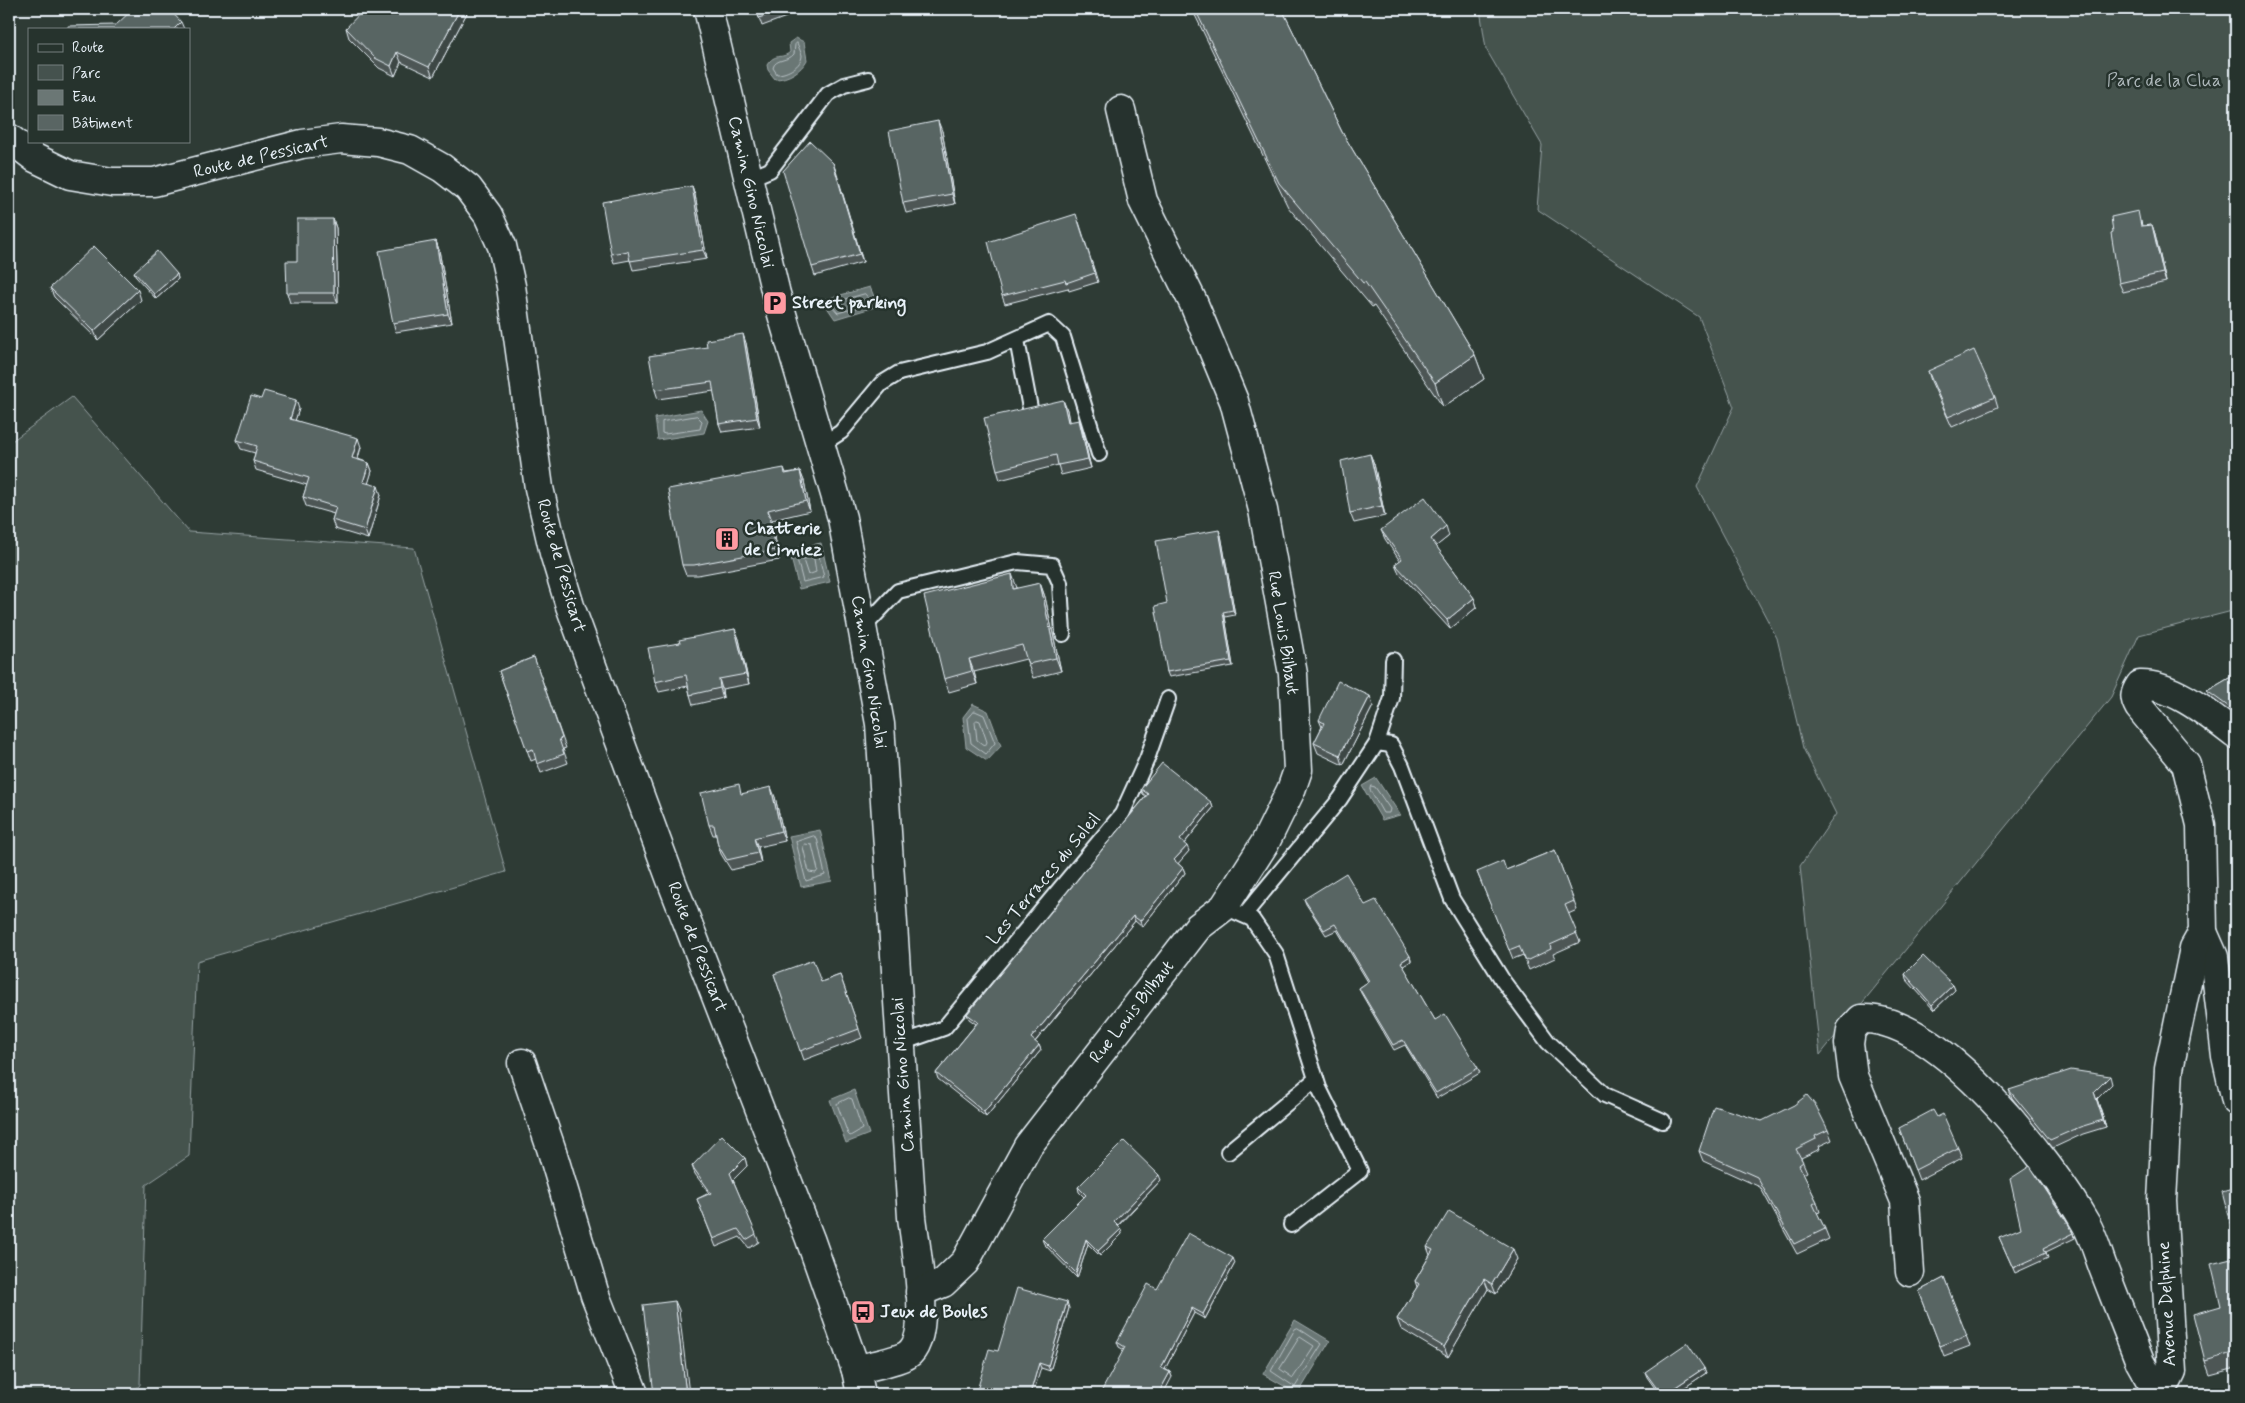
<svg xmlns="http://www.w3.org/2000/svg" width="2245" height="1403" viewBox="0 0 2245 1403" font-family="Mynerve,sans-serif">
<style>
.green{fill:#45524e;stroke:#96a2a3}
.water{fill:#6b7775;stroke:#9da8a9}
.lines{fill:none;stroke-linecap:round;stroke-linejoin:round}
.shore{stroke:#b6c0c4;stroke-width:1}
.lane-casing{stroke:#e8f1f8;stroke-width:18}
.street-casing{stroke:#e8f1f8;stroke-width:31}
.secondary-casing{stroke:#e8f1f8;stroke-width:31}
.lane{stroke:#26332d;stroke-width:14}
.street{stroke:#26332d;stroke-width:28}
.secondary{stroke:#26332d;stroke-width:28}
.wall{fill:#4d5755;stroke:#e8f1f8}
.shaded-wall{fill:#3e4745;stroke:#e8f1f8}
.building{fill:#596563;stroke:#e8f1f8}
.labels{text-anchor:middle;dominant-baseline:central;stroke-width:5;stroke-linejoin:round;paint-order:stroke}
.park-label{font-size:18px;fill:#afb9bc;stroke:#26332d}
.street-label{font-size:18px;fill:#e8f1f8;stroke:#26332d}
.poi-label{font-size:18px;font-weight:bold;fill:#e8f1f8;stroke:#26332d;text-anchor:start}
</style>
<rect width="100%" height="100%" fill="#2e3b35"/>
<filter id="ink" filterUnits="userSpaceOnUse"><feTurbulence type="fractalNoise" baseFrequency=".02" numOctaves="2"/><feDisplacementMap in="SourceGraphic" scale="10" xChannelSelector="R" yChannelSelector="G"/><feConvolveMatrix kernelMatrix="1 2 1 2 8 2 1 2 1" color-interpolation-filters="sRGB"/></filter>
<g filter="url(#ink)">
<g class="green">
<polygon points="1480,9 2236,9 2236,390 2233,392 2236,401 2236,610 2139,635 2111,697 1820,1055 1800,866 1836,814 1803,748 1777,638 1697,487 1734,407 1699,317 1537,209 1542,145 1486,49"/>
<polygon points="72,397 189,532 414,548 506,872 197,961 189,1156 146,1185 140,1385 130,1394 9,1394 9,443"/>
</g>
<g class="water">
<path d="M 796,38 L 804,42 L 807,60 C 801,71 788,79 775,79 L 768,70 L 767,65 C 775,52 782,60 790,52 L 789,43 Z"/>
<polygon points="870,287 878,306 835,319 822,300"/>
<polygon points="701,410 708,421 704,433 658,440 655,418"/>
<polygon points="821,543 830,582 799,589 789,550"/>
<polygon points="973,704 988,711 1001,746 987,761 966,747 963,717"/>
<polygon points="1376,778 1399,813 1400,815 1382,820 1362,786"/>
<polygon points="820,830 832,881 801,887 789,836"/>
<polygon points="854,1090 869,1134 846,1143 830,1100"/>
<polygon points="1295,1320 1330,1341 1298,1394 1263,1374"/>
</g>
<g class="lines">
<g class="shore">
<path d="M 797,43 L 802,55 C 802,66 787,74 777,74 L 773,68 C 775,58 788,62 794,54 L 795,45 Z"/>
<polygon points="865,294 870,300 869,304 838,313 832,306 833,303"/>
<polygon points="697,416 702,421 700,429 665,434 662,433 662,422"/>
<polygon points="816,550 818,552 824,577 803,582 796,555"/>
<polygon points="811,557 814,559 816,572 808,575 803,560"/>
<polygon points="975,711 984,715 995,743 986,754 971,743 968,719"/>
<polygon points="977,720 980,721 987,742 985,746 977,740 975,722"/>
<polygon points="1371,786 1375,787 1390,809 1389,813 1383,813 1370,790"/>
<polygon points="814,836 817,838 825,875 806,881 796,842"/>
<polygon points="805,844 812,845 818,870 816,873 809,872 803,847"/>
<polygon points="849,1098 852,1099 862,1129 850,1136 848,1134 837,1104"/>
<polygon points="1298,1328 1322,1344 1295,1387 1271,1371 1295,1329"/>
<polygon points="1300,1337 1314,1346 1293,1378 1280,1369"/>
</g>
<defs>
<g id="lane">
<polyline points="748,179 770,170 828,94 844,85 868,79"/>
<polyline points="1017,340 1030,408"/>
<polyline points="821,445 841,432 881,384 899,373 987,352 1049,324 1063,337 1099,454"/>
<polyline points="863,628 898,591 1017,562 1052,565 1060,583 1063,634"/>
<polyline points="1377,743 1392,698 1393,660"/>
<polyline points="1236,912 1252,919 1276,954 1319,1088 1360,1171 1291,1225"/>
<polyline points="1244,915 1340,799 1377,743 1391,745 1402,766 1452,899 1503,981 1548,1042 1605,1095 1663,1121"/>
<polyline points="901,1043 944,1028 1122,814 1147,759 1168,699"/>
<polyline points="1228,1152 1316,1079"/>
</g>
<g id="street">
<path d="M 708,9 L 776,294 L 842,518 L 880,724 L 912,1217 C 915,1245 934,1338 907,1355 C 897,1361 869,1366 856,1370"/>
<polyline points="2203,932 2214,957 2226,1056 2236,1101"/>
<polyline points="522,1063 551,1148 595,1295 634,1394"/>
<path d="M 1910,1272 L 1905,1201 L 1853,1076 L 1849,1044 L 1851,1030 L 1861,1019 C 1939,1015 2051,1162 2086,1224 C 2094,1238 2098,1255 2104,1270 C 2116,1301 2128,1331 2140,1362 L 2149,1378 L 2157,1383 L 2168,1380 L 2172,1372 L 2162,1201 L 2169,1069 L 2194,948 L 2203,932 L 2201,825 L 2186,764 L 2139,707 C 2134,698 2134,694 2140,685 C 2173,684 2211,716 2236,735"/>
<polyline points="920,1292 943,1283 965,1262 1028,1146 1198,927 1224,907 1265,843 1291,790 1298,770 1293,674 1263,510 1234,401 1193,302 1143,201 1121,110"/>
</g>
<polyline id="secondary" points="9,138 35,158 70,175 112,182 154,182 302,144 341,139 378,142 410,150 442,168 468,188 488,215 502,246 511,286 539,488 554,553 570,606 671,880 810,1239 856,1370 861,1394"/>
</defs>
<use href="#lane" class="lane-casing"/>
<use href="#street" class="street-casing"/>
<use href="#secondary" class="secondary-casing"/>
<use href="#lane" class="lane"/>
<use href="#street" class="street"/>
<use href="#secondary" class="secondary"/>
</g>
<g class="wall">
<polygon points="469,9 433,77 401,62 395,76 379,68 349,38 346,28"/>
<polygon points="756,9 787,9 789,16 762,26"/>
<polygon points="1192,9 1282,9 1342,132 1475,355 1484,379 1443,407 1374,306 1372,307 1288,207"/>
<polygon points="942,131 955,204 906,213 903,203"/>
<polygon points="833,163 863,262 815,276 812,267"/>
<polygon points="692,186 695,195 707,259 633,270 630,260 614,263 611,254"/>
<polygon points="333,219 336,228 338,303 290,303 287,293 297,261"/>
<polygon points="2141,221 2142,226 2152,225 2155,234 2166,282 2123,292 2119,283"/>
<polygon points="1079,222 1098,282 1069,291 1068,288 1005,304 1002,296"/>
<polygon points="436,241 439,250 452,323 396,332 393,323"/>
<polygon points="134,272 177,274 178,279 156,299 136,277"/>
<polygon points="50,288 141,300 98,340 54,297"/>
<polygon points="746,343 760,427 722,432 719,424 714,391 658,399 655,390"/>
<polygon points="1928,371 1995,397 1998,407 1952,427 1931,381"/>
<polygon points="261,399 299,409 295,420 361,447 358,459 369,463 372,471 368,483 381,495 368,539 335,529 332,520 334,514 306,506 303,497 307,485 256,470 253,461 255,453 241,449 237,440"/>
<polygon points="1063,400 1067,410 1069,422 1082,430 1091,468 1061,475 1058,465 1000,480 997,470"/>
<polygon points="1370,454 1374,464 1385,516 1354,523 1350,513"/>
<polygon points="784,468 786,473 800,471 804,481 810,511 772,520 779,560 698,575 686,575 682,565"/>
<polygon points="1381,530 1449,536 1436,546 1474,598 1477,607 1450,629 1399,573 1395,564 1400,561 1385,539"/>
<polygon points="1221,535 1235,615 1225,617 1233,666 1169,677 1167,672 1167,603"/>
<polygon points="1040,583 1045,597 1061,671 1033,678 1026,659 974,672 977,684 949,692 944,679 1017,589"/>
<polygon points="735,629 739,639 749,684 722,689 723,698 693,705 690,695 688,686 659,692 655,682 680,643"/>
<polygon points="534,657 566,748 563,749 568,763 541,773 536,759 531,761 499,671"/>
<polygon points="2236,674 2236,716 2209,696 2207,691"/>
<polygon points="1373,706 1343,765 1318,753 1314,743 1322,727 1319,720"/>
<polygon points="1141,789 1211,802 1213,808 1184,844 1189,851 1178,863 1183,868 1185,873 1142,927 1135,921 1035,1042 1039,1045 1041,1050 986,1117 938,1079 936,1073 976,1024 969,1019 967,1014 1146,796 1143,794"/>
<polygon points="742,794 775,797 785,841 758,847 761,863 731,870 721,854 718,845 716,835 713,835 709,825"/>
<polygon points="1555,850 1577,910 1568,914 1580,942 1553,954 1555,958 1529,970 1523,955 1513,959 1477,872 1506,870"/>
<polygon points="1304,899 1365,905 1410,956 1411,961 1403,966 1435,1020 1478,1068 1480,1073 1437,1098 1405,1045 1394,1050 1361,993 1359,988 1368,982 1337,930 1326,935 1306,904"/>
<polygon points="774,974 821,982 840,975 862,1038 804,1060"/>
<polygon points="1905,974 1953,985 1955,990 1934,1010 1906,979"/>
<polygon points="2112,1084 2097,1099 2106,1127 2083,1134 2053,1148 2012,1098 2009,1090"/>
<polygon points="1762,1121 1828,1130 1832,1140 1819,1146 1820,1149 1801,1158 1807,1172 1803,1174 1817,1202 1820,1212 1817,1213 1825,1229 1829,1239 1797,1254 1760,1187 1703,1161 1699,1151"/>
<polygon points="1899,1128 1958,1148 1962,1158 1919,1180"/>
<polygon points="745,1158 747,1166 733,1180 759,1242 749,1248 740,1237 716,1247 697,1199 709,1193 695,1174 692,1166"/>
<polygon points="1161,1180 1118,1226 1122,1234 1100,1256 1088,1244 1077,1278 1044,1244 1042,1239 1084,1197 1079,1192 1078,1187"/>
<polygon points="2236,1188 2236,1368 2210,1375 2205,1361 2235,1258"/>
<polygon points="2074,1233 2075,1238 2046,1252 2048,1258 2015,1273 1999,1237"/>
<polygon points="1427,1247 1517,1259 1496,1294 1488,1289 1448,1357 1401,1329 1397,1319 1417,1287 1415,1281 1430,1255"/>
<polygon points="1235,1263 1205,1319 1194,1313 1165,1369 1170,1372 1172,1377 1119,1347 1117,1342 1157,1289"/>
<polygon points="1944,1278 1970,1346 1944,1356 1919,1291"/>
<polygon points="1069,1308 1050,1371 1041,1368 998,1351"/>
<polygon points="1704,1368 1706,1373 1675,1394 1659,1394 1647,1377 1645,1372"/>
</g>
<g class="shaded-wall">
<polygon points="460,9 469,9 433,77 429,67"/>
<polygon points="181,22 184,29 174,29"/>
<polygon points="397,52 401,62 395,76 391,66"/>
<polygon points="938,121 942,131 955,204 952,194"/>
<polygon points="833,163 836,171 863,262 860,254"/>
<polygon points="692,186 695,195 707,259 703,250"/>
<polygon points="333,219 336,228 338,303 334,293"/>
<polygon points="2152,225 2155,234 2166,282 2163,273"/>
<polygon points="436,241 439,250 452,323 448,314"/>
<polygon points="177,274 178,279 156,299 154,294"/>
<polygon points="138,290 141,300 98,340 94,331"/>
<polygon points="743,334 746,343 760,427 757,418"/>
<polygon points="1475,355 1484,379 1443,407 1435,383"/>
<polygon points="296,400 299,409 293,427 290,419"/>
<polygon points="1063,400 1067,410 1071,432 1068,422"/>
<polygon points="1079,420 1082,430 1091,468 1088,459"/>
<polygon points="358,438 361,447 355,466 352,458"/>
<polygon points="1370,454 1374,464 1385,516 1382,506"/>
<polygon points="369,463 372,471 366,491 363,482"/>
<polygon points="800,471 804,481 810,511 806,501"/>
<polygon points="378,486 381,495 368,539 365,530"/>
<polygon points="768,510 772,520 779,560 775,550"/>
<polygon points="1446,526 1449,536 1434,548 1431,539"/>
<polygon points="1219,530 1221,535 1235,615 1233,610"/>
<polygon points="1012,574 1017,588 1018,603 1013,589"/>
<polygon points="1040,583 1045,597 1061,671 1056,658"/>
<polygon points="1474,598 1477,607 1450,629 1447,620"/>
<polygon points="1223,612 1225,617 1233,666 1231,661"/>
<polygon points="735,629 739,639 749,684 746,674"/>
<polygon points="969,659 974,672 977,684 972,671"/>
<polygon points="719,679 722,689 723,698 720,688"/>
<polygon points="1370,696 1373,706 1343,765 1340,755"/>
<polygon points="771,787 775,797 785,841 781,831"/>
<polygon points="1211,802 1213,808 1182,846 1180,840"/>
<polygon points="754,838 758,847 761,863 758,853"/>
<polygon points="1187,846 1189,851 1176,866 1174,860"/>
<polygon points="1183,868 1185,873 1142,927 1140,921"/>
<polygon points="1133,916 1135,921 1033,1044 1031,1038"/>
<polygon points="1410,956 1411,961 1402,967 1401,962"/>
<polygon points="1953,985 1955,990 1934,1010 1932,1005"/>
<polygon points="1039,1045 1041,1050 986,1117 984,1112"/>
<polygon points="2110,1076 2112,1084 2097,1099 2106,1127 2094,1092"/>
<polygon points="745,1158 747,1166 732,1181 730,1173"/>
<polygon points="1159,1175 1161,1180 1116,1227 1114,1222"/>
<polygon points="1121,1229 1122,1234 1100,1256 1098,1251"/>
<polygon points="1086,1239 1088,1244 1077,1278 1076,1273"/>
<polygon points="1513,1249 1517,1259 1496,1294 1492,1284"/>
<polygon points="1233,1258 1235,1263 1205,1319 1203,1314"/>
<polygon points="1484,1279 1488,1289 1448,1357 1444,1347"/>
<polygon points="675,1301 679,1310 689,1394 686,1394"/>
<polygon points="1067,1302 1069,1308 1050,1371 1048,1366"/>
<polygon points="1192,1308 1194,1313 1163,1373 1161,1368"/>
<polygon points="1039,1363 1041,1368 1033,1394 1030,1394"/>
<polygon points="1704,1368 1706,1373 1675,1394 1665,1394"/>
<polygon points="1170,1372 1172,1377 1163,1394 1158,1394"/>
</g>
<g class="building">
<polygon points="133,9 169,9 181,22 174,29 68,29 68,26 116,25"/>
<polygon points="364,9 460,9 429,67 397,52 391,66 375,58 346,28"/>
<polygon points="756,9 785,9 759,18"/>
<polygon points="1195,9 1282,9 1342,132 1475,355 1435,383 1365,282 1363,283 1279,183"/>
<polygon points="938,121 952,194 903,203 889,131"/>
<polygon points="810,141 833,163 860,254 812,267 783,171"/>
<polygon points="692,186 703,250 630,261 628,251 611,254 602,202"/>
<polygon points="2138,211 2141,226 2152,225 2163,273 2119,283 2111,233 2113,232 2111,217"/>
<polygon points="1076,214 1095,273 1066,283 1065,280 1002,296 988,242"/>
<polygon points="297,219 333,219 334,293 287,293 286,261 297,261"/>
<polygon points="436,241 448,314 393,323 379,251"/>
<polygon points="94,246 138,290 94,331 50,288"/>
<polygon points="157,251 177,274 154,294 134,272"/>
<polygon points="743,334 757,418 719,424 712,382 655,390 649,356 707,347 706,340"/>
<polygon points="1974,350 1995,397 1948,417 1928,371"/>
<polygon points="264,391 296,400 290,419 358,438 352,458 369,463 363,482 378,486 365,530 332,520 336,507 303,497 309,478 253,461 257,446 237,440 251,396 261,399"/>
<polygon points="1063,400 1068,422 1079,420 1088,459 1058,465 1056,455 997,470 984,418"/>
<polygon points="1370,454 1382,506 1350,513 1341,461"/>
<polygon points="784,468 785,474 800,471 806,501 768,510 775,550 694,565 682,565 668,489"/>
<polygon points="1425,497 1446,526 1431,539 1474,598 1447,620 1395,564 1402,559 1381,530"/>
<polygon points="1219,530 1233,610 1223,612 1231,661 1167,672 1155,606 1167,603 1156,541"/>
<polygon points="1012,574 1013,589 1040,583 1056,658 1028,664 1022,645 969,659 972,671 944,679 924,596"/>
<polygon points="735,629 746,674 719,679 720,688 690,695 686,675 655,682 648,648 680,643 679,640"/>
<polygon points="534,657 562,738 559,739 564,754 537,764 533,749 527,751 499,671"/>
<polygon points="2236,674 2236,712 2207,691"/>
<polygon points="1338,681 1370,696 1340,755 1314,743 1324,723 1319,720"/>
<polygon points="1162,763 1211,802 1180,840 1187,846 1174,860 1183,868 1140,921 1133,916 1031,1038 1039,1045 984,1112 936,1073 978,1022 967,1014 1148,794 1141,789"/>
<polygon points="739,784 741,794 771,787 781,831 754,838 758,853 727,860 718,845 714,825 709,825 701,793"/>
<polygon points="1555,850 1574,901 1565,905 1577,933 1550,945 1551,949 1526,961 1519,946 1509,950 1477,872 1503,861 1506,870"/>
<polygon points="1346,873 1365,905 1376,900 1410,956 1401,962 1419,993 1435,1020 1445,1014 1478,1068 1436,1093 1403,1040 1393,1045 1359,988 1369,981 1335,924 1324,930 1304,899"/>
<polygon points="1923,956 1953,985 1932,1005 1905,974"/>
<polygon points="813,960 821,982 840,975 859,1029 800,1051 774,974"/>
<polygon points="2071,1070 2110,1076 2094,1092 2103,1120 2080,1127 2050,1140 2009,1090"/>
<polygon points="1807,1095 1816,1106 1828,1130 1815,1136 1816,1139 1796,1149 1803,1162 1799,1165 1817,1202 1813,1204 1825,1229 1794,1244 1757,1177 1699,1151 1714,1106 1762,1121 1794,1105"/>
<polygon points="1933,1110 1937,1117 1943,1114 1958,1148 1915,1170 1899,1128"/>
<polygon points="722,1135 745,1158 730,1173 756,1234 746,1240 738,1229 713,1239 697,1199 711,1193 692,1166"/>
<polygon points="1124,1141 1159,1175 1114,1222 1121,1229 1098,1251 1086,1239 1076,1273 1042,1239 1086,1195 1078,1187"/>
<polygon points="2030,1166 2074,1233 2044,1248 2046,1253 2013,1268 1999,1237 2021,1228 2010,1179"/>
<polygon points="2236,1188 2236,1352 2205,1361 2193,1314 2221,1306 2211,1264 2235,1258 2232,1243 2235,1242 2222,1192"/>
<polygon points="1449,1211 1513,1249 1492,1284 1484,1279 1444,1347 1397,1319 1419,1284 1415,1281 1433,1250 1427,1247"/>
<polygon points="1188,1233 1233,1258 1203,1314 1192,1308 1161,1368 1170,1372 1158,1394 1100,1394 1125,1347 1117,1342 1148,1284 1157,1289"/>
<polygon points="1944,1278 1967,1336 1940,1346 1919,1291"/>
<polygon points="1017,1288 1067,1302 1048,1366 1039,1363 1030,1394 976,1394 989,1349 998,1351"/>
<polygon points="675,1301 686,1394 654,1394 643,1305"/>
<polygon points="1687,1343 1704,1368 1665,1394 1661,1394 1645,1372"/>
</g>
</g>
<defs>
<symbol id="parking-square" viewBox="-11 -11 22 22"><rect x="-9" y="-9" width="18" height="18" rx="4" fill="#ff9aa2" stroke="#26332d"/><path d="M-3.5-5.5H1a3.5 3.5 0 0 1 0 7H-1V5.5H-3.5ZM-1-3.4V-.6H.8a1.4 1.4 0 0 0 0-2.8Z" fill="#111"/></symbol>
<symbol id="building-square" viewBox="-11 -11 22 22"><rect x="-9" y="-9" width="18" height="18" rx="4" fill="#ff9aa2" stroke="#26332d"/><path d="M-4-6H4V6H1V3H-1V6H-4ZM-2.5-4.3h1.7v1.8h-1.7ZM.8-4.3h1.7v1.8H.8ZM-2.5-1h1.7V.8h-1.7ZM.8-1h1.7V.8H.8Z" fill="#111"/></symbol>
<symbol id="bus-square" viewBox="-11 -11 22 22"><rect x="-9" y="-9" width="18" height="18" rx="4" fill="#ff9aa2" stroke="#26332d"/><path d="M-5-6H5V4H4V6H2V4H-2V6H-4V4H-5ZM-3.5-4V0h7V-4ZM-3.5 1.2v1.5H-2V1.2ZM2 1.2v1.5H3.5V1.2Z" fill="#111"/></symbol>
</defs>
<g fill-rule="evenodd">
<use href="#parking-square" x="761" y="289" width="28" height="28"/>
<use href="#building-square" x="713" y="525" width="28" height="28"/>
<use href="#bus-square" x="849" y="1298" width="28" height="28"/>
</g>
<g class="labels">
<g class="park-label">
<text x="2164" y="81">Parc de la Clua</text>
</g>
<g class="street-label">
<text transform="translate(261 157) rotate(-13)">Route de Pessicart</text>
<text transform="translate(751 192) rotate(77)">Camin Gino Niccolai</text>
<text transform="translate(561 566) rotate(74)">Route de Pessicart</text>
<text transform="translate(1283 633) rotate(81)">Rue Louis Bilbaut</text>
<text transform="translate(869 672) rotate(81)">Camin Gino Niccolai</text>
<text transform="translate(1044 879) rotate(-50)">Les Terraces du Soleil</text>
<text transform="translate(697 947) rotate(69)">Route de Pessicart</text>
<text transform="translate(1132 1012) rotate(-52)">Rue Louis Bilbaut</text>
<text transform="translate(903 1075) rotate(-94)">Camin Gino Niccolai</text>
<text transform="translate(2167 1304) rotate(-93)">Avenue Delphine</text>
</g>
<g class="poi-label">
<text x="792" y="303">Street parking</text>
<text x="744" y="529">Chatterie<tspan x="744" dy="21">de Cimiez</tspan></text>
<text x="880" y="1312">Jeux de Boules</text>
</g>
</g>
<rect width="2245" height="1403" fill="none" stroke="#26332d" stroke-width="30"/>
<rect x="15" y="15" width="2215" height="1373" fill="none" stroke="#e8f1f8" stroke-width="2" filter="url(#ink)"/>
<rect x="28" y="28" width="162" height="115" fill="#26332d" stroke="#747f7e"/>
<rect x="38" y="44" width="25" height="8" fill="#26332d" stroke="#747f7e"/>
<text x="72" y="52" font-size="15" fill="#e8f1f8">Route</text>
<rect x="38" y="65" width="25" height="15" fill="#45524e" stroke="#747f7e"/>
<text x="72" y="78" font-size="15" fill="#e8f1f8">Parc</text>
<rect x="38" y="90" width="25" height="15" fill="#6b7775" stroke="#747f7e"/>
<text x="72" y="102" font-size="15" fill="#e8f1f8">Eau</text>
<rect x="38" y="115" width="25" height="15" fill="#596563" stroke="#747f7e"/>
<text x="72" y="128" font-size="15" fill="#e8f1f8">Bâtiment</text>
</svg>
